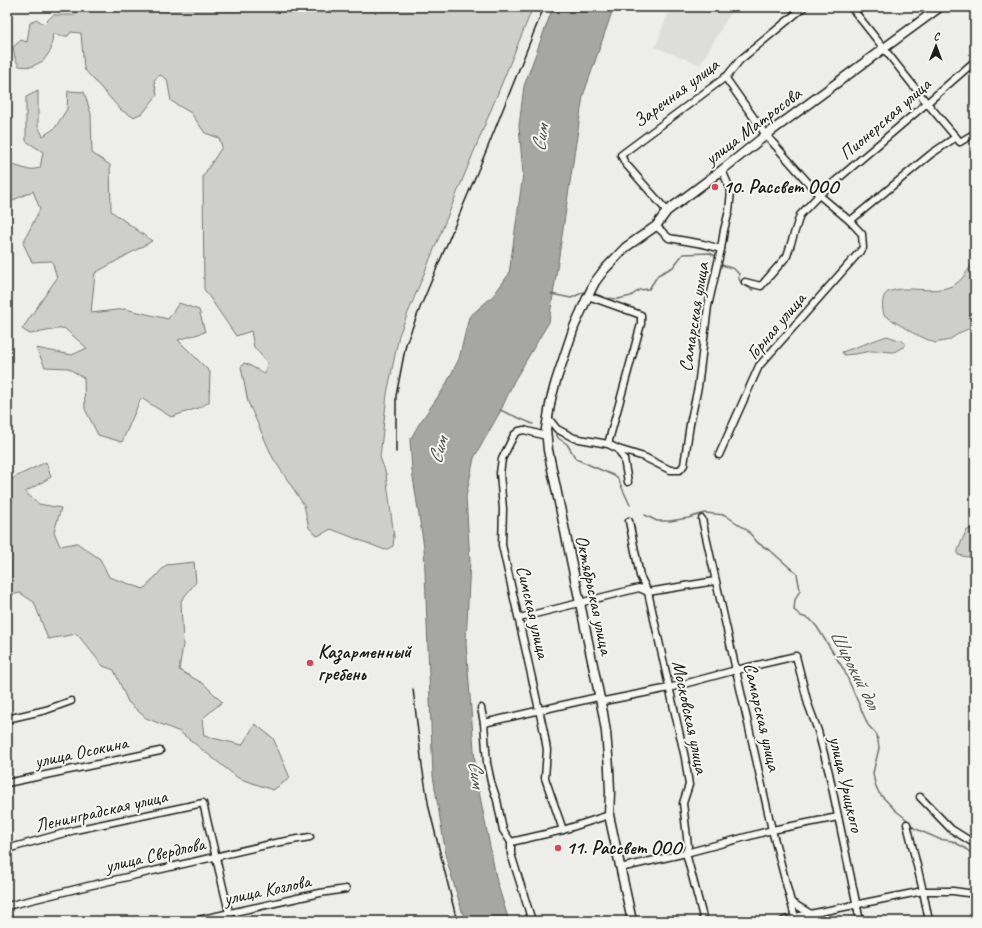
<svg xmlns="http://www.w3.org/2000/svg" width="982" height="928" viewBox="0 0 982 928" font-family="Caveat,sans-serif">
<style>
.built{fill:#ddddda}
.green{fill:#cececb;stroke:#757574}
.water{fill:#a6a6a3;stroke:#6f6f6d}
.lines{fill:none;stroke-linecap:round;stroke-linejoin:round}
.stream{stroke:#6f6f6d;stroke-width:1.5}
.street-casing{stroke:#1c1c1c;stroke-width:9}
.secondary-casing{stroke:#1c1c1c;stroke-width:11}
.street{stroke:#f6f6f2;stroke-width:6}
.secondary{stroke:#f6f6f2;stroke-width:8}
.rail{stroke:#1c1c1c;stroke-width:1.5}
.poi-dot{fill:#d1495b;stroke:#f6f6f2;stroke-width:1.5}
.labels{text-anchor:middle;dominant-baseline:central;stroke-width:4;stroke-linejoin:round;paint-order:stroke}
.street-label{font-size:19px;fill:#1c1c1c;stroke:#f6f6f2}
.poi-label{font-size:19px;font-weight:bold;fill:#1c1c1c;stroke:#f6f6f2;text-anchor:start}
.water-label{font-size:20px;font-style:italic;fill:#535352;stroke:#f6f6f2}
</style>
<rect width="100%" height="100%" fill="#edede9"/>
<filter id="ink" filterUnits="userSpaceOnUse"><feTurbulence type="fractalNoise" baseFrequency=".025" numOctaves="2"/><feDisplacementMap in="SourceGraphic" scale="8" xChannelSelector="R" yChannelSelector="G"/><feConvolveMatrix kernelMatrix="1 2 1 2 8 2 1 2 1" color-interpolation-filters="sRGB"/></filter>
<g filter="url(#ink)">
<polygon class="built" points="671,7 734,7 700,65 655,47"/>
<g class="green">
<polygon points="77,7 533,7 399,335 387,394 380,457 386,474 394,537 393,546 385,550 331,529 318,536 309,528 304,505 273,458 248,402 241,367 244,363 249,365 265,374 267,362 254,347 251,331 236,336 204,289 203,176 222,147 219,138 205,133 191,113 171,101 167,79 160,75 154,80 157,95 143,113 133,117 121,110 84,69 81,33 71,32 68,36 59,36 53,33 51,50 43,61 31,67 19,66 15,58 13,47 21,40 27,42 30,23 36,19 44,24 53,15 75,15"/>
<polygon points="38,91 38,126 43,136 55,128 67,109 68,91 84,92 91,114 92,153 110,165 111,211 152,241 95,273 91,313 125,309 168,319 179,303 199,310 205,332 178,340 210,372 209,402 201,407 171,417 141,398 122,442 98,435 85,409 84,378 68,368 45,367 36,348 72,355 87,348 64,328 30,334 22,329 57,278 52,261 32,262 23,243 40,209 33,191 7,203 7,163 29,170 40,168 43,152 26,141 26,97"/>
<path d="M 975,261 L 975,326 L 961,332 L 949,340 L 935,343 L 913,333 L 884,315 C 882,308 881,296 888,292 C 906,284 932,295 952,286 C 964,280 967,270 975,261 Z"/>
<polygon points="887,336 902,341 905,343 905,346 894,352 872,351 855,354 844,355 842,352"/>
<polygon points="46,462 51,477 25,492 39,504 61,508 54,532 60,546 77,543 100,559 109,577 144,589 166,565 194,562 196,582 181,601 183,645 179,670 204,684 222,702 202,719 204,736 242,745 255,724 273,738 290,778 273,790 238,778 180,732 146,718 128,702 114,670 103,666 77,634 48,639 34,602 20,593 7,596 7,485 15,477"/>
<polygon points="975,526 975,555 967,557 958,555 958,550 966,531"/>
</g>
<polygon class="water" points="553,7 612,7 611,15 583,96 549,322 514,381 501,410 474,458 466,497 470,561 466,643 476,776 497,882 509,921 465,921 447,861 433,776 424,547 412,471 410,440 419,424 444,388 459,359 469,317 493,296 509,274 523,174 519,126 524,86"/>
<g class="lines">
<g class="stream">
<path d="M 719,264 L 734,269 L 739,274 C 737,283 746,286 753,290"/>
<polyline points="593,293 606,298 618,299 631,296 639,290 649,289 658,275 673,267 683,254 710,253 717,257"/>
<polyline points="551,294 571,298 584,292 587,292"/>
<polyline points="500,410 533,424"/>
<polyline points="556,433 558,438 567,444 576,459 617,477 630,505"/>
<polyline points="645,515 657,521 670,521 688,518 705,513 725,515 747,530 758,543 772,552 797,574 800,590 795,600 794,610 801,616 810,619 817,627 844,670 868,725 877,735 879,748 873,773 875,784 879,793 895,810 905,818 914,828 939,839 952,841 965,848 973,855 975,859"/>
</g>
<defs>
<g id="street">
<polyline points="851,7 927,103 960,142 975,133"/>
<polyline points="725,77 766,135 819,195 850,221 931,154 956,137"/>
<polyline points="667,211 625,163 621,155 727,76 740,60 804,7"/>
<polyline points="656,226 669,238 703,244 721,249"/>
<polyline points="745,282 761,286 787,256 800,215 819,195 927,103 975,61"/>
<polyline points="588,296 641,315 641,324 608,444"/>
<polyline points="549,419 557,429 574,438 608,444 618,449 644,457 670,470 680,470 684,465 690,424 698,387 708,306 721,249 724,230 729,211 731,191 722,170"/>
<polyline points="546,436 524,430 519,431 514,435 502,459 500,473 503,509 502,545 544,732 547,750 545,778 563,830"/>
<polyline points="618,449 624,459 628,482"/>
<polyline points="719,455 759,366 863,248 862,234 850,221"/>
<polyline points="702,519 772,830 796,921"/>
<polyline points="629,521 640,576 648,592 685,758 689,785 683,803 688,846 686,853 704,921"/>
<polyline points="519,618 639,588 648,592 715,581"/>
<polyline points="481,708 484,723 487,763 491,782 497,800 503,830 511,842 511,854 532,921"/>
<polyline points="7,719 46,710 71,701"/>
<polyline points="484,723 598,697 604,701 669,688 736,670 796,656 808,704 818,731 829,773 860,921"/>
<polyline points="7,783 160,751"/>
<polyline points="920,797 951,829 975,844"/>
<polyline points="907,824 923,891 929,921"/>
<polyline points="511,842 563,830 609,815"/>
<polyline points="7,849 75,830 203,803 231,921"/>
<polyline points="620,868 686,853 772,830 838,817"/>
<polyline points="791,902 811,914"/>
<polyline points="7,906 88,886 275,843 310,837"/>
<polyline points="194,921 320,893 346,889"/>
<polyline points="783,921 795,917 923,891 953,891 975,894"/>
</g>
<polyline id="secondary" points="632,921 609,815 610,792 609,768 606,732 603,713 548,450 546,429 551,399 556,381 574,327 588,296 595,282 604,270 626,247 656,226 667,211 722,170 766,135 940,7"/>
</defs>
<use href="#street" class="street-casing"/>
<use href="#secondary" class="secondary-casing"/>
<use href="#street" class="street"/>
<use href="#secondary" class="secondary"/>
<g class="rail">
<polyline points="396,452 396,396 406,344 420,308 487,149 544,7"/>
<polyline points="413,689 422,766 429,808 457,921"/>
</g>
</g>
</g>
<g class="poi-dot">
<circle cx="715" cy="187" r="4"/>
<circle cx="310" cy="663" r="4"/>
<circle cx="558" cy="848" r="4"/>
</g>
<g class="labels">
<g class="street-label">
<text transform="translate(676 93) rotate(-37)">Заречная улица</text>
<text transform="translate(885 119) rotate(-41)">Пионерская улица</text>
<text transform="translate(753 126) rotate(-37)">улица Матросова</text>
<text transform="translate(694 317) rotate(-81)">Самарская улица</text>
<text transform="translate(776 326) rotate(-50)">Горная улица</text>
<text transform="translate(594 595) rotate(78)">Октябрьская улица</text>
<text transform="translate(533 612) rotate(77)">Симская улица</text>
<text transform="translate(690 717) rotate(78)">Московская улица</text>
<text transform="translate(762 717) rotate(77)">Самарская улица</text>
<text transform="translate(81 752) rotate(-12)">улица Осокина</text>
<text transform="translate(846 784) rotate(77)">улица Урицкого</text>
<text transform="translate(101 811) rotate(-13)">Ленинградская улица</text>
<text transform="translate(155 855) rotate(-13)">улица Свердлова</text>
<text transform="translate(267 890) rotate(-12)">улица Козлова</text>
</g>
<g class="poi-label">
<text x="723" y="187">10. Рассвет ООО</text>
<text x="318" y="652">Казарменный<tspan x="318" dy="22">гребень</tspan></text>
<text x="566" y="848">11. Рассвет ООО</text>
</g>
<g class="water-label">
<text transform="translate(540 138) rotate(-81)">Сим</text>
<text transform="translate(438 450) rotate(-73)">Сим</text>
<text transform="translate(855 669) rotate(63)">Широкий дол</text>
<text transform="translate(477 774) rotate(83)">Сим</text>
</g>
</g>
<rect width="982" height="928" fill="none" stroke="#f6f6f2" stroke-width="24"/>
<rect x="12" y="12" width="958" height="904" fill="none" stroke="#1c1c1c" stroke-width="1.5" filter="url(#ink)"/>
<g transform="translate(936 46) rotate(1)" stroke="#f6f6f2" stroke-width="3" paint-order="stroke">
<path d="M0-3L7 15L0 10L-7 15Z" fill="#1c1c1c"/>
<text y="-6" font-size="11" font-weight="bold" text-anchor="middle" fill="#1c1c1c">С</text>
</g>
</svg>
